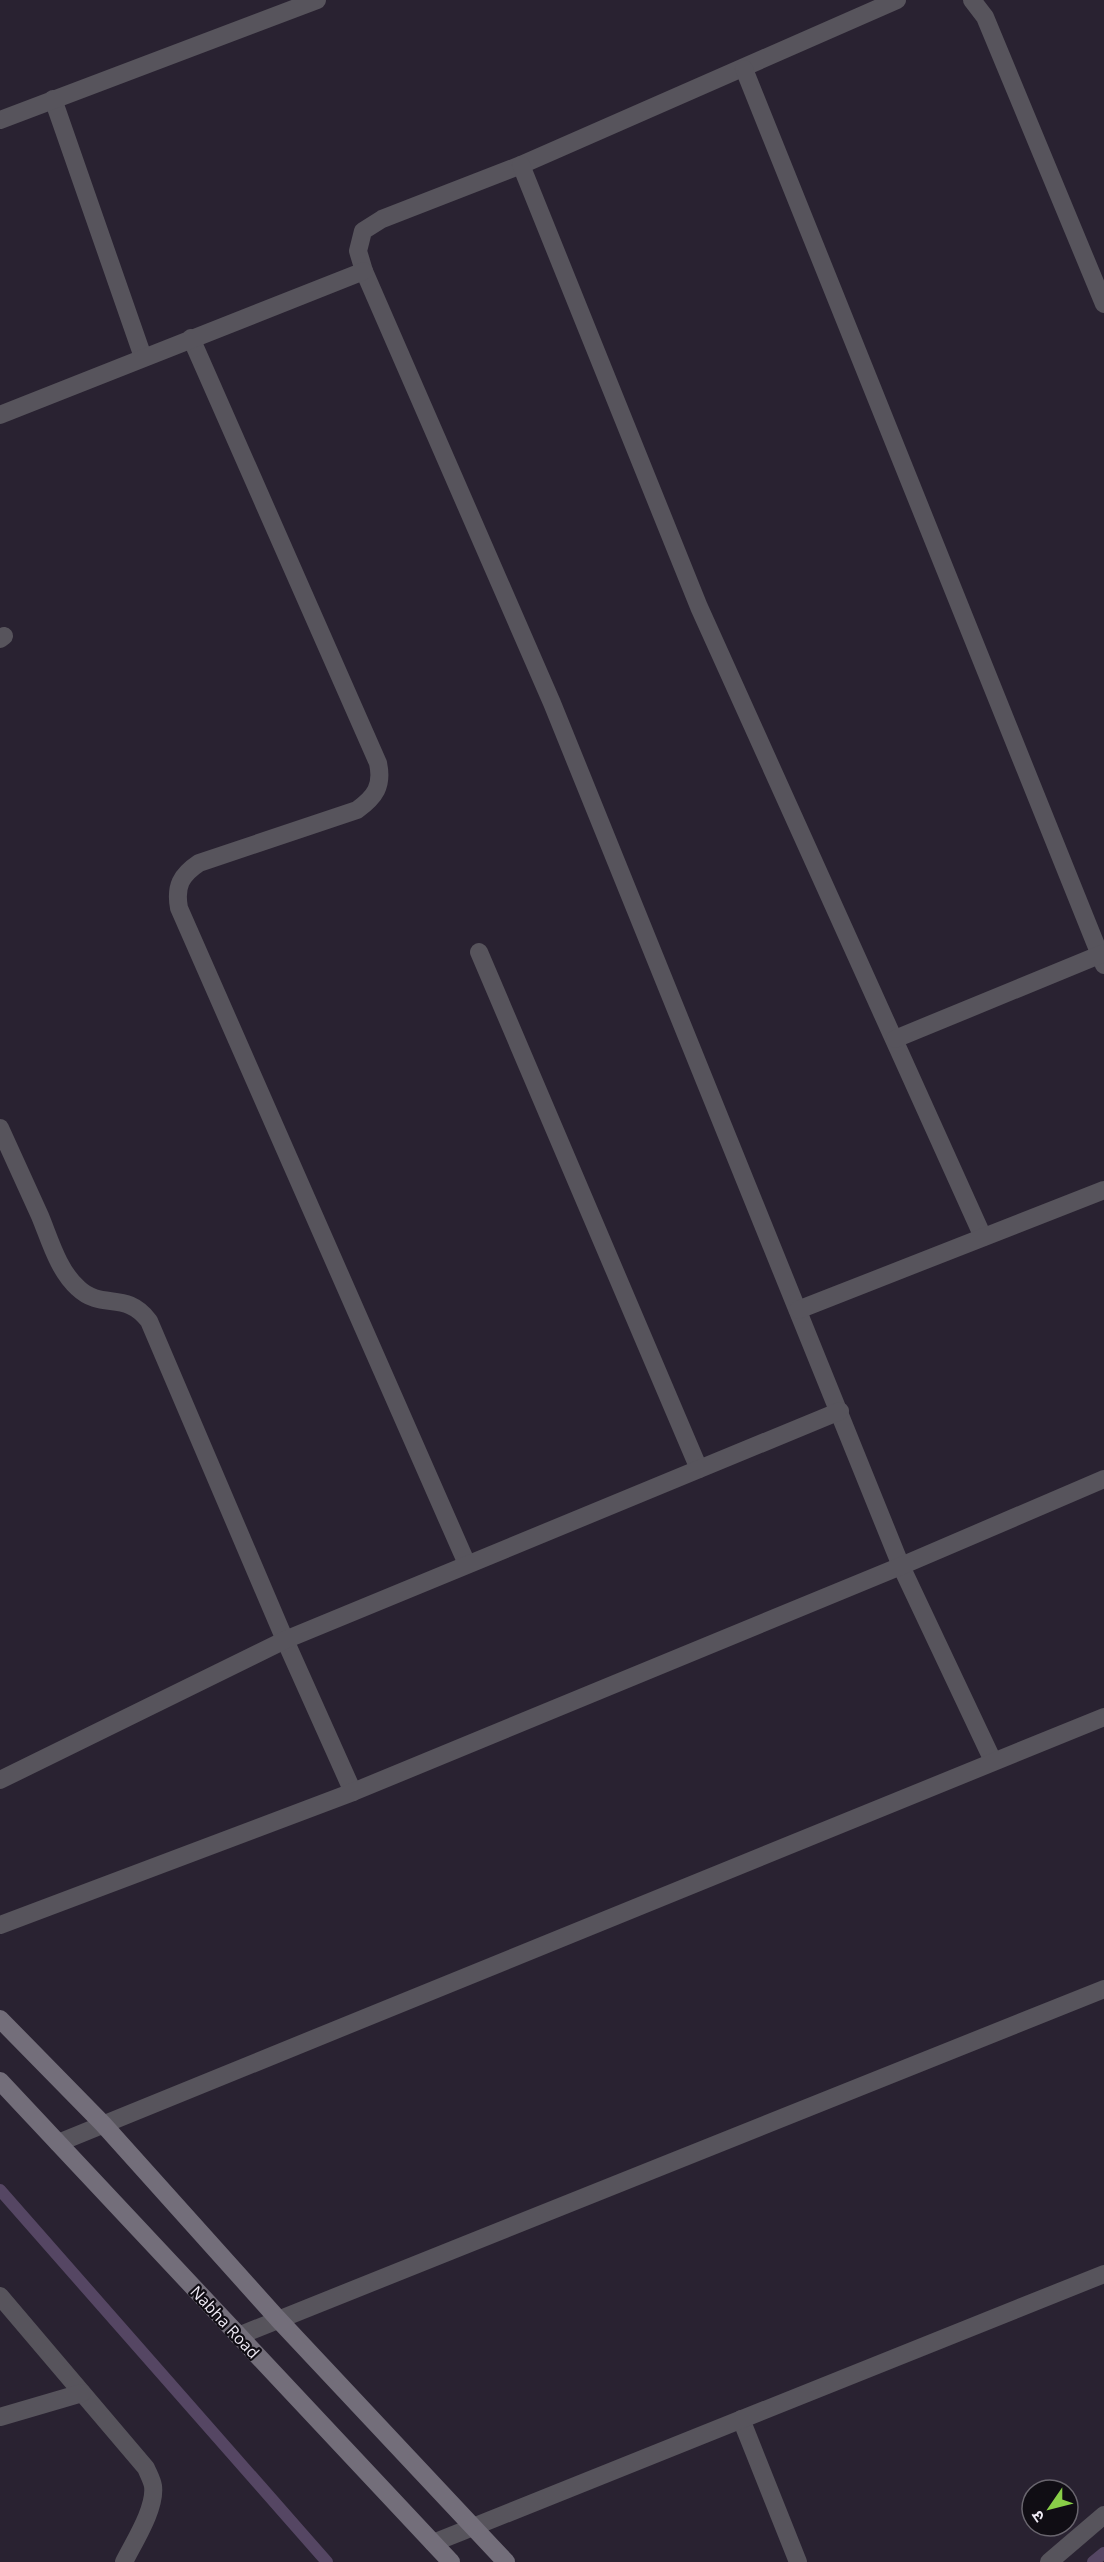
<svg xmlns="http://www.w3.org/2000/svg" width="1104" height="2562" viewBox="0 0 1104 2562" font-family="'Open Sans','Noto Sans Devanagari',sans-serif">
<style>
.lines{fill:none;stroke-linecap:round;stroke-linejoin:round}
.stream{stroke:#554663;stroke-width:12}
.street{stroke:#57545c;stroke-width:18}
.secondary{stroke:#736e7a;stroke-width:18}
.labels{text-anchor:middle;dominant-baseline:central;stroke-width:4.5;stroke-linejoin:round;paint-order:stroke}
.street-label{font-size:16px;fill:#efeaf5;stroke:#100d14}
</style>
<rect width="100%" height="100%" fill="#292231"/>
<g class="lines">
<g class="stream">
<polyline points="0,2190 327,2562"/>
<polyline points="1093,2562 1104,2553"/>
</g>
<g class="street">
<polyline points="897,0 521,165 382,219 363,231 358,251 364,271 552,703 901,1566 993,1761"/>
<polyline points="972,0 985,17 1104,304"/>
<polyline points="744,69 1104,965"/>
<polyline points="53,99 143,357"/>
<polyline points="0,120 317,0"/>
<polyline points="521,165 699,607 983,1237"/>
<path d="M 191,338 L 378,763 C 383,786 375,797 357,810 L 199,863 C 181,875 175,886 179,908 L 467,1564"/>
<polyline points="0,415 364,271"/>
<polyline points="0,639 4,636"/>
<polyline points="479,952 699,1469"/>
<polyline points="895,1039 1104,953"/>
<path d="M 0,1128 C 13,1157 27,1187 40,1216 C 50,1240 58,1270 78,1288 C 102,1311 126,1290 149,1321 L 285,1640 L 353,1792"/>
<polyline points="798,1310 1104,1190"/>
<polyline points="0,1780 285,1640 840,1411"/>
<polyline points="0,1925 353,1792 901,1566 1104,1479"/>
<polyline points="58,2143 1104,1717"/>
<path d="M 0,2296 L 146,2468 C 148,2473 152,2480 153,2486 C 156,2508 134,2542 124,2562"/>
<polyline points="238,2336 1104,1989"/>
<polyline points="0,2417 82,2393"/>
<polyline points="741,2419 798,2562"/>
<polyline points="433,2543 1104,2274"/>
<polyline points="1049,2562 1104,2515"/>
</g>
<g class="secondary">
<polyline points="0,2019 103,2124 278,2319 506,2562"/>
<polyline points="0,2081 451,2562"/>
</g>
</g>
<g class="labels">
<g class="street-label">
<text transform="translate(225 2322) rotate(47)">Nabha Road</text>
</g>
</g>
<g transform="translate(1050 2508) rotate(235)"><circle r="28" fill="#100d14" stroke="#69656e" stroke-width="1.5"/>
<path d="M0-4.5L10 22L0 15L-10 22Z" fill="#89ce48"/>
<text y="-9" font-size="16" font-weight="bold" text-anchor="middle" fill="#efeaf5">उ</text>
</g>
</svg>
